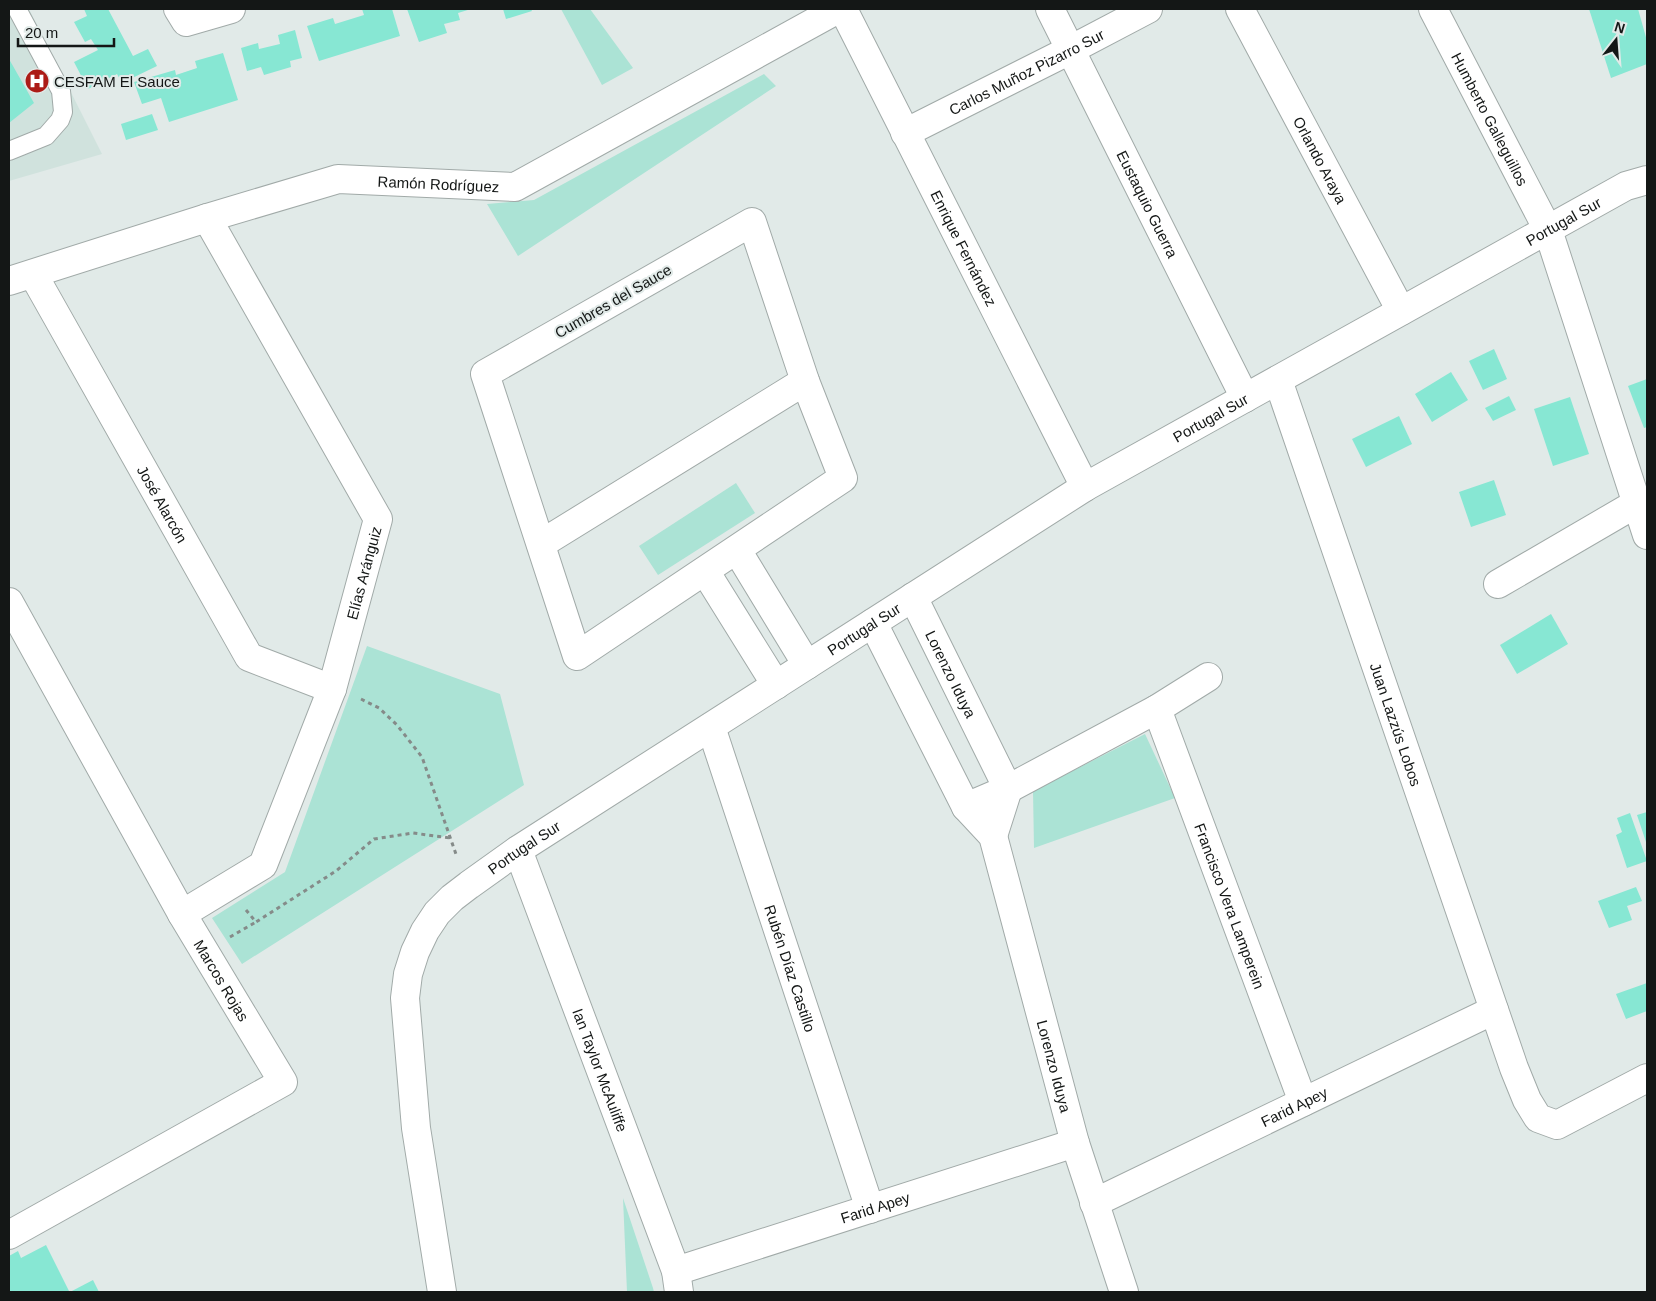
<svg xmlns="http://www.w3.org/2000/svg" width="1656" height="1301" viewBox="0 0 1656 1301" font-family="Helvetica,sans-serif">
<style>
.built{fill:#d0e2dd}
.green{fill:#abe3d5}
.building{fill:#87e7d3}
.lines{fill:none;stroke-linecap:round;stroke-linejoin:round}
.lane-casing{stroke:#a1aaa8;stroke-width:20}
.street-casing{stroke:#a1aaa8;stroke-width:30}
.path{stroke:#858b89;stroke-width:3;stroke-dasharray:4 4;stroke-linecap:butt}
.lane{stroke:#fff;stroke-width:18}
.street{stroke:#fff;stroke-width:28}
.labels{text-anchor:middle;dominant-baseline:central;stroke-width:4;stroke-linejoin:round;paint-order:stroke}
.street-label{font-size:15px;fill:#141716;stroke:#e1eae8}
.poi-label{font-size:15px;fill:#141716;stroke:#e1eae8;text-anchor:start}
</style>
<rect width="100%" height="100%" fill="#e1eae8"/>
<polygon class="built" points="9,9 29,9 102,154 9,181"/>
<g class="green">
<polygon points="561,9 590,9 633,68 602,85"/>
<polygon points="764,74 776,86 518,256 487,204 534,200"/>
<polygon points="736,483 755,513 658,575 639,546"/>
<polygon points="367,646 500,694 524,785 242,964 212,918 285,872"/>
<polygon points="1145,734 1175,798 1034,848 1033,791"/>
<polygon points="623,1198 653,1288 654,1292 627,1292"/>
</g>
<g class="building">
<polygon points="84,9 108,9 133,56 148,49 157,66 122,83 117,74 88,89 74,62 98,50 91,39 85,42 74,22 87,16"/>
<polygon points="362,9 392,9 400,36 319,61 307,26 333,18 335,24 364,15"/>
<polygon points="407,9 471,9 458,13 460,20 444,24 447,33 419,42"/>
<polygon points="503,9 531,9 532,11 506,19"/>
<polygon points="1589,9 1638,9 1647,41 1647,64 1611,78"/>
<polygon points="295,30 302,58 290,61 291,67 264,75 261,67 247,71 241,48 258,43 259,49 280,44 278,35"/>
<polygon points="223,53 238,100 169,122 161,98 142,104 134,82 175,70 176,75 197,68 195,61"/>
<polygon points="9,59 34,103 9,123"/>
<polygon points="152,114 158,130 126,140 121,124"/>
<polygon points="1494,349 1507,379 1483,390 1469,361"/>
<polygon points="1451,372 1468,400 1432,422 1415,394"/>
<polygon points="1647,379 1647,427 1644,428 1628,386"/>
<polygon points="1509,396 1516,410 1493,421 1485,408"/>
<polygon points="1570,397 1589,454 1553,466 1534,409"/>
<polygon points="1399,416 1412,444 1366,467 1352,439"/>
<polygon points="1494,480 1506,515 1471,527 1459,492"/>
<polygon points="1551,614 1568,644 1517,674 1500,645"/>
<polygon points="1647,812 1647,845 1637,815"/>
<polygon points="1630,813 1647,861 1627,868 1616,835 1622,832 1617,818"/>
<polygon points="1636,887 1642,901 1627,906 1632,920 1609,928 1598,901"/>
<polygon points="1647,983 1647,1011 1626,1019 1616,994"/>
<polygon points="46,1245 69,1291 67,1292 9,1292 9,1256 18,1251 21,1258"/>
<polygon points="93,1280 99,1292 70,1292"/>
</g>
<g class="lines">
<defs>
<polyline id="lane" points="9,151 46,136 60,120 63,112 61,91 17,9"/>
<g id="street">
<polyline points="178,9 186,22 231,9"/>
<path id="s1" d="M 843,9 L 1085,487"/>
<path id="s2" d="M 1050,9 L 1245,398"/>
<path id="s3" d="M 1240,9 L 1401,311"/>
<path id="s4" d="M 1433,9 L 1548,230 L 1647,535"/>
<path id="s5" d="M 905,133 L 1070,50 L 1148,9"/>
<polygon points="752,222 805,381 843,478 577,656 485,374"/>
<path id="s6" d="M 33,274 L 249,657 L 332,689"/>
<path id="s7" d="M 9,281 L 207,218 L 338,179 L 515,187 L 838,9"/>
<path id="s8" d="M 1278,380 L 1514,1068 L 1527,1100 L 1538,1118 L 1557,1125 L 1647,1078"/>
<polyline points="541,544 805,381"/>
<polyline points="737,550 807,665"/>
<polyline points="705,571 776,685"/>
<polyline points="1498,584 1637,503"/>
<path id="s9" d="M 913,597 L 1008,789 L 993,836"/>
<path id="s10" d="M 9,602 L 182,914 L 283,1082 L 9,1235"/>
<path id="s11" d="M 873,623 L 966,807 L 993,836 L 1075,1143 L 1124,1292"/>
<path id="s12" d="M 1157,709 L 1303,1102"/>
<path id="s13" d="M 711,727 L 870,1209"/>
<polyline points="966,807 1008,789 1157,709 1208,677"/>
<path id="s14" d="M 518,850 L 676,1271 L 679,1292"/>
<path id="s15" d="M 182,914 L 263,865 L 332,689 L 378,519 L 207,218"/>
<path id="s16" d="M 1094,1203 L 1494,1010"/>
<path id="s17" d="M 676,1271 L 1075,1143"/>
<path id="s18" d="M 442,1292 L 416,1128 L 405,998 L 408,974 L 415,952 L 425,931 L 437,913 L 452,898 L 469,885 L 518,850 L 1085,487 L 1626,186 L 1647,180"/>
</g>
</defs>
<use href="#lane" class="lane-casing"/>
<use href="#street" class="street-casing"/>
<g class="path">
<polyline points="361,699 379,708 397,725 422,757 457,857"/>
<polyline points="246,910 256,922 336,871 374,839 413,833 450,838"/>
<polyline points="230,937 256,922"/>
</g>
<use href="#lane" class="lane"/>
<use href="#street" class="street"/>
</g>
<defs>
<symbol id="hospital-disc" viewBox="-11 -11 22 22"><circle r="9.5" fill="#ac1b16" stroke="#e1eae8"/><path d="M-5-5h3v3.5h4V-5h3V5h-3V1.5h-4V5h-3Z" fill="#fff"/></symbol>
</defs>
<g fill-rule="evenodd">
<use href="#hospital-disc" x="23" y="67" width="28" height="28"/>
</g>
<g class="labels">
<g class="street-label">
<text stroke="none"><textPath href="#s5" startOffset="136">Carlos Muñoz Pizarro Sur</textPath></text>
<text stroke="none"><textPath href="#s4" startOffset="124">Humberto Galleguillos</textPath></text>
<text stroke="none"><textPath href="#s3" startOffset="171">Orlando Araya</textPath></text>
<text stroke="none"><textPath href="#s7" startOffset="445">Ramón Rodríguez</textPath></text>
<text stroke="none"><textPath href="#s2" startOffset="218">Eustaquio Guerra</textPath></text>
<text stroke="none"><textPath href="#s18" startOffset="1712">Portugal Sur</textPath></text>
<text stroke="none"><textPath href="#s1" startOffset="268">Enrique Fernández</textPath></text>
<text transform="translate(613 301) rotate(-30)">Cumbres del Sauce</text>
<text stroke="none"><textPath href="#s18" startOffset="1308">Portugal Sur</textPath></text>
<text stroke="none"><textPath href="#s6" startOffset="264">José Alarcón</textPath></text>
<text stroke="none"><textPath href="#s15" startOffset="404">Elías Aránguiz</textPath></text>
<text stroke="none"><textPath href="#s18" startOffset="902">Portugal Sur</textPath></text>
<text stroke="none"><textPath href="#s9" startOffset="86">Lorenzo Iduya</textPath></text>
<text stroke="none"><textPath href="#s8" startOffset="364">Juan Lazzús Lobos</textPath></text>
<text stroke="none"><textPath href="#s18" startOffset="498">Portugal Sur</textPath></text>
<text stroke="none"><textPath href="#s12" startOffset="210">Francisco Vera Lamperein</textPath></text>
<text stroke="none"><textPath href="#s13" startOffset="254">Rubén Díaz Castillo</textPath></text>
<text stroke="none"><textPath href="#s10" startOffset="434">Marcos Rojas</textPath></text>
<text stroke="none"><textPath href="#s11" startOffset="484">Lorenzo Iduya</textPath></text>
<text stroke="none"><textPath href="#s14" startOffset="235">Ian Taylor McAuliffe</textPath></text>
<text stroke="none"><textPath href="#s16" startOffset="222">Farid Apey</textPath></text>
<text stroke="none"><textPath href="#s17" startOffset="209">Farid Apey</textPath></text>
</g>
<g class="poi-label">
<text x="54" y="81">CESFAM El Sauce</text>
</g>
</g>
<rect width="1656" height="1301" fill="none" stroke="#141716" stroke-width="20"/>
<g transform="translate(1616 40) rotate(17)" stroke="#e1eae8" stroke-width="4" paint-order="stroke">
<path d="M0-4L9 19L0 12L-9 19Z" fill="#141716"/>
<text y="-8" font-size="14" font-weight="bold" text-anchor="middle" fill="#141716">N</text>
</g>
<path d="M18 38v8h96v-8" fill="none" stroke="#141716" stroke-width="2.5"/>
<text x="25" y="38" font-size="15" fill="#141716" stroke="#e1eae8" stroke-width="4" paint-order="stroke">20 m</text>
</svg>
